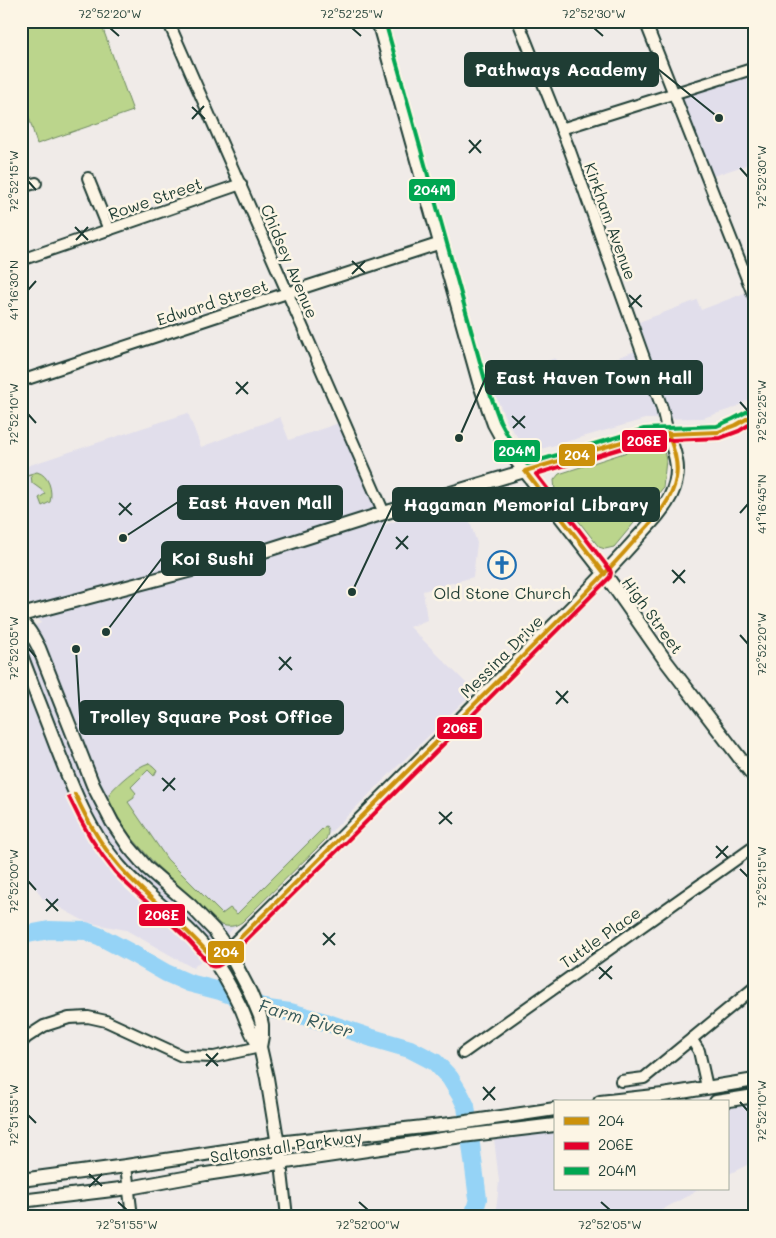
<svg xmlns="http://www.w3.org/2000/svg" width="776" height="1238" viewBox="0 0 776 1238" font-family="Mali,sans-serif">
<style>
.built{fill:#e1deeb}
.green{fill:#bbd58c;stroke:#6d8960}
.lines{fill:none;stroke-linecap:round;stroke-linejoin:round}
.river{stroke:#95d3f6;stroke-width:18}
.minor-casing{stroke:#1f3d34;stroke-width:14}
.major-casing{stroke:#1f3d34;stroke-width:16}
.minor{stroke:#fcf5e5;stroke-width:10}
.major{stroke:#fcf5e5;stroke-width:12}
.bus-1-casing{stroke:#fcf5e5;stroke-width:8}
.bus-2-casing{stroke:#fcf5e5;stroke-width:8}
.bus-3-casing{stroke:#fcf5e5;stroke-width:8}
.bus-1{stroke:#cc910a;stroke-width:4}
.bus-2{stroke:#e4002b;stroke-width:4}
.bus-3{stroke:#00a651;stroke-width:4}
.ticks{fill:none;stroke:#1f3d34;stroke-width:2}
.labels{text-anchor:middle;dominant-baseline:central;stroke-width:5;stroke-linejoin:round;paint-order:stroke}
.street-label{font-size:16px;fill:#1f3d34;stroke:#fcf5e5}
.poi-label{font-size:16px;fill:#1f3d34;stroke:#fcf5e5}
.water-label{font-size:18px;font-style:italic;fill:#375b5b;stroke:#fcf5e5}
.leader{fill:none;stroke:#1f3d34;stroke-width:2}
.callout-dot{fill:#1f3d34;stroke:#fcf5e5;stroke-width:2}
.callout{fill:#1f3d34;stroke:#1f3d34;stroke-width:2}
.callout-label{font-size:18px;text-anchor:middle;font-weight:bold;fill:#fff}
.line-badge{stroke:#fcf5e5;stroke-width:2}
.badge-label{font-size:14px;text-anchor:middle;font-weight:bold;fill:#fff}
.neatline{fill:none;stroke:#1f3d34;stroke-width:2}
.ticks-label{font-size:12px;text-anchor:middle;fill:#1f3d34}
</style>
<rect width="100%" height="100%" fill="#f0ebe8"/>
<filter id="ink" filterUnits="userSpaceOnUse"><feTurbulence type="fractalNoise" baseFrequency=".02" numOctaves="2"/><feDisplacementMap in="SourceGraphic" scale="10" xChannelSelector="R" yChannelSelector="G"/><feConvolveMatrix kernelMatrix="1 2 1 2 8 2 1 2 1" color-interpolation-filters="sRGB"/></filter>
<g filter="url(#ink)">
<g class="built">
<polygon points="755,68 755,162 707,178 674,94"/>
<polygon points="755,289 755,396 734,408 703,418 645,419 534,451 526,449 507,422 490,382 555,358 562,377 647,347 639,322 697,300 701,310"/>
<polygon points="188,413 201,447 280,417 289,440 339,423 384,525 462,499 477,543 473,577 423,591 427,620 410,627 474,691 193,968 126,930 86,922 42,898 21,864 21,632 41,623 21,588 21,456 27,466"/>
<polygon points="755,1103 755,1161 727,1175 727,1107"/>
<polygon points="555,1131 555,1189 700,1189 649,1217 494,1217 497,1203 499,1181 494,1139"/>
</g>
<g class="green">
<polygon points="21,21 100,21 133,111 37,144 21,91"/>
<polygon points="652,444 658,446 664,451 666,460 663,488 614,547 605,549 599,547 555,491 554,480 559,474"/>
<path d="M 37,472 C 49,475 53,491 50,502 L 42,506 L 39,498 L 45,494 L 43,491 L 32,483 L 31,475 L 24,477 L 23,476 Z"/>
<path d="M 149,763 L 153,766 L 157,770 L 154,776 L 148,770 L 131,787 L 136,793 L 134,796 L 134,798 L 128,802 L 167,859 L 222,914 L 230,908 L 237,914 L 324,827 L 326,826 C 329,831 328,834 326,839 L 242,922 C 235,927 229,927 221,925 L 155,864 L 133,839 L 125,829 L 110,803 L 109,794 C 117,784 137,766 149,763 Z"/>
</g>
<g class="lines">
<polyline class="river" points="21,936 23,935 49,930 86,931 101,937 133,954 166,973 189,983 220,991 268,1009 290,1012 325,1022 372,1038 410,1049 435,1062 450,1078 461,1096 466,1106 478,1199 473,1217"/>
<defs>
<g id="minor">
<path d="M 168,21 C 241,185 312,349 384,513"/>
<polyline points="518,21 570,151 662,408 668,433"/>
<polyline points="645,21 755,299"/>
<polyline points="561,129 755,68"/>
<polyline points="88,178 109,230"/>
<polyline points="21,187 36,183"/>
<polyline points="21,260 241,184"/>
<polyline points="21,381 287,293 441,243"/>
<polyline points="692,1040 699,1051 707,1087"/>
<polyline points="21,1043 27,1037 44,1026 69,1018 88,1017 106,1021 182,1056 214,1057 260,1047"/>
<polyline points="463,1053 755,846"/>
<polyline points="621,1081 644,1078 755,987"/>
<polyline points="281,1163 287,1217"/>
<polyline points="126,1166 132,1217"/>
</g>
<g id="major">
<polyline points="378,21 479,382 494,424 510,453 525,471 605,574 665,660 755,778"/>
<polyline points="21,615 264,551 384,513 645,435 718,432 736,425 755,414"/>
<path d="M 21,621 C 29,629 34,638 39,648 L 93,785 L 112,822 L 129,847 L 147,868 L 190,905 L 214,930 L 228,950 L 250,992 L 260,1016 L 262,1025 L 262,1036 L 260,1047 L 267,1078 L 281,1163"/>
<path d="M 21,655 C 33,687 46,719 58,751 C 74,791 87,827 115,861 C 141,894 179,915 205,948 C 220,967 232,989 242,1010 C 247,1023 252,1036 260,1047"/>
<path d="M 215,961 L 228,950 C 332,848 434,746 536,643 C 571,608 606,574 638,537 C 650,524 663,511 671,495 C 682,472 676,456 668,433"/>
<polyline points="600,1102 663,1095 755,1080"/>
<polyline points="716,1102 755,1096"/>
<polyline points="21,1180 126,1166 277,1143 460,1123 555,1109"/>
<polyline points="21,1201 129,1188 206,1174 462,1136 555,1125"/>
</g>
</defs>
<use href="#minor" class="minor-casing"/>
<use href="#major" class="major-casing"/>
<use href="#minor" class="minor"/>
<use href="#major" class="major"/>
<defs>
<g id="bus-1">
<polyline points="605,574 525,471 645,435 718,432 736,425 755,414"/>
<path d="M 75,794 C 88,823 104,851 127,875 C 156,905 188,928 215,961 L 228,950 L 575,604 C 596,583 617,561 636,539 C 652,521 672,503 676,478 C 679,463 673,447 668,433"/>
</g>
<path id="bus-2" d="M 69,797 C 81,823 96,849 115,872 C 135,894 159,911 180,932 C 191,942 201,954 211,966 C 219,969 226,960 232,954 L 348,840 L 610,577 L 611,573 L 610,570 L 536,474 L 646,441 L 720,438 L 739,431 L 755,421"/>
<polyline id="bus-3" points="385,21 485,380 500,421 515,449 527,464 644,429 717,426 733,419 752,409"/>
</defs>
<use href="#bus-1" class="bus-1-casing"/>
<use href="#bus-2" class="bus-2-casing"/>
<use href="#bus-3" class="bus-3-casing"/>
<use href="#bus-1" class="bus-1"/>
<use href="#bus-2" class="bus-2"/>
<use href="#bus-3" class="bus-3"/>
</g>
</g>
<path class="ticks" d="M 110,28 L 119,36M 352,28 L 361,36M 594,28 L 603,36M 192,107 L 205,119M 192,119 L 204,106M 469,140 L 481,153M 469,153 L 481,140M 740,168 L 748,177M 28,181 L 36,190M 75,227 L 88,240M 76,240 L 88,227M 352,261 L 365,273M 352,274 L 365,261M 28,290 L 36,281M 629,295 L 642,307M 629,307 L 641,295M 236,382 L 248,394M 236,394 L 248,382M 740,402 L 748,411M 28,414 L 36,423M 512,416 L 525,428M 513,428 L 525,416M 119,503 L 132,515M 740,513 L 748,504M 119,515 L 131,503M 396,537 L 408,549M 396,549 L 408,536M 672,570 L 685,583M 673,583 L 685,570M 740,635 L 748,644M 28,648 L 36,657M 279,657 L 292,670M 279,670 L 291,657M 556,691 L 568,703M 556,704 L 568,691M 162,778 L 175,790M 163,791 L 175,778M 439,812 L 452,824M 439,824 L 452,812M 716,846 L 728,858M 716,858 L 728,846M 740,869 L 748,877M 28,881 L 36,890M 46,899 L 58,911M 46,911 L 58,899M 323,933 L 335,945M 323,945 L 335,933M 599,967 L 612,979M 599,979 L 612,966M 206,1054 L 218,1066M 206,1066 L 218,1053M 483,1087 L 495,1100M 483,1100 L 495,1087M 740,1102 L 748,1111M 28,1115 L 36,1123M 89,1174 L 102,1186M 89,1187 L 102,1174M 118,1202 L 127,1210M 359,1202 L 368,1210M 601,1202 L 610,1210"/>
<defs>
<symbol id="church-ring" viewBox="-11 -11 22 22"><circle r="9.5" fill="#fcf5e5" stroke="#1f6fb2" stroke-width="1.5"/><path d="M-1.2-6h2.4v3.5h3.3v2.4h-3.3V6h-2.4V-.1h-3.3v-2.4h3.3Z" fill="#1f6fb2"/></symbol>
</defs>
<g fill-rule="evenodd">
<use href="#church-ring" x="486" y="549" width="32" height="32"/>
</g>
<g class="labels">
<g class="street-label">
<text transform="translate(155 198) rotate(-19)">Rowe Street</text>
<text transform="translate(611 221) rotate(70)">Kirkham Avenue</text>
<text transform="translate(290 261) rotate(67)">Chidsey Avenue</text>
<text transform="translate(212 302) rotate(-18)">Edward Street</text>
<text transform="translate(653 615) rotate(54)">High Street</text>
<text transform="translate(501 656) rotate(-45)">Messina Drive</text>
<text transform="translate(600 937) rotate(-35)">Tuttle Place</text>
<text transform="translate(286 1146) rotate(-8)">Saltonstall Parkway</text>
</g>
<g class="poi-label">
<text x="502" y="592">Old Stone Church</text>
</g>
<g class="water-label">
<text transform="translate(306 1018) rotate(16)">Farm River</text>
</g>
</g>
<path class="leader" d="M719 118L658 69M459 438L486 377M123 538L178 502M352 592L393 505M106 632L162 558M76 649L80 717"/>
<g class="callout-dot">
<circle cx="719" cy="118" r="5"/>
<circle cx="459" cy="438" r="5"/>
<circle cx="123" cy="538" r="5"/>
<circle cx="352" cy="592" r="5"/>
<circle cx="106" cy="632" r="5"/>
<circle cx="76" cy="649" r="5"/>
</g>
<g class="callout">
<rect x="465" y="53" width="193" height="33" rx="5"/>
<rect x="486" y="361" width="216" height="33" rx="5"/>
<rect x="178" y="486" width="164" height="33" rx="5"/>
<rect x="393" y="488" width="266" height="33" rx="5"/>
<rect x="162" y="542" width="103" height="33" rx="5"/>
<rect x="80" y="701" width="263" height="33" rx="5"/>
</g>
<g class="callout-label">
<text x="561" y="76">Pathways Academy</text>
<text x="594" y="384">East Haven Town Hall</text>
<text x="260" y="509">East Haven Mall</text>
<text x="526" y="511">Hagaman Memorial Library</text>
<text x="213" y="565">Koi Sushi</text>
<text x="211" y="723">Trolley Square Post Office</text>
</g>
<g class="line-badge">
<rect x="408" y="178" width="48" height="24" rx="5" fill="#00a651"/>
<rect x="621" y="429" width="47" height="24" rx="5" fill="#e4002b"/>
<rect x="493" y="439" width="48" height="24" rx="5" fill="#00a651"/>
<rect x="558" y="443" width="38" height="24" rx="5" fill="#cc910a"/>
<rect x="436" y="716" width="47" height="24" rx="5" fill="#e4002b"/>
<rect x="138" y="903" width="48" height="24" rx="5" fill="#e4002b"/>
<rect x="207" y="940" width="38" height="24" rx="5" fill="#cc910a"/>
</g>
<g class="badge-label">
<text x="432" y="195">204M</text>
<text x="644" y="446">206E</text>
<text x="517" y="456">204M</text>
<text x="577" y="460">204</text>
<text x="460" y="733">206E</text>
<text x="162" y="920">206E</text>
<text x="226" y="957">204</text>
</g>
<rect width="776" height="1238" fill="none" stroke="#fcf5e5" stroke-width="55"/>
<rect x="554" y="1100" width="175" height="90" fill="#fcf5e5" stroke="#a4ab9e"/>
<rect x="564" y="1117" width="25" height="8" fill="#cc910a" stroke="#a4ab9e"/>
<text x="598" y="1126" font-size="15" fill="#1f3d34">204</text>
<rect x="564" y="1142" width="25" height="8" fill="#e4002b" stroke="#a4ab9e"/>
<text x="598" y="1150" font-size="15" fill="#1f3d34">206E</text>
<rect x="564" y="1167" width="25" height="8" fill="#00a651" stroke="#a4ab9e"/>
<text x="598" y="1176" font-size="15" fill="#1f3d34">204M</text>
<rect x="28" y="28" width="720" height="1182" class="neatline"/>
<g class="ticks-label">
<text x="110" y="18">72°52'20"W</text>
<text x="352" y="18">72°52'25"W</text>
<text x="594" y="18">72°52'30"W</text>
<text transform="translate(762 177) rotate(-90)" y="4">72°52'30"W</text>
<text transform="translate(14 181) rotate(-90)" y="4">72°52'15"W</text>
<text transform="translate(14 290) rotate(-90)" y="4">41°16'30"N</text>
<text transform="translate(762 411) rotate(-90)" y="4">72°52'25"W</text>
<text transform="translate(14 414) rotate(-90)" y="4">72°52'10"W</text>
<text transform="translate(762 504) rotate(-90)" y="4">41°16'45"N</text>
<text transform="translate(762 644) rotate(-90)" y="4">72°52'20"W</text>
<text transform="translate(14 648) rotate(-90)" y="4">72°52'05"W</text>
<text transform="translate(762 877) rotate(-90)" y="4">72°52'15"W</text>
<text transform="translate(14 881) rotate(-90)" y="4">72°52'00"W</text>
<text transform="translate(762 1111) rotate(-90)" y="4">72°52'10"W</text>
<text transform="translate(14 1115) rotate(-90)" y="4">72°51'55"W</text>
<text x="127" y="1229">72°51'55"W</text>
<text x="368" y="1229">72°52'00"W</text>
<text x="610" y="1229">72°52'05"W</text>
</g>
</svg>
